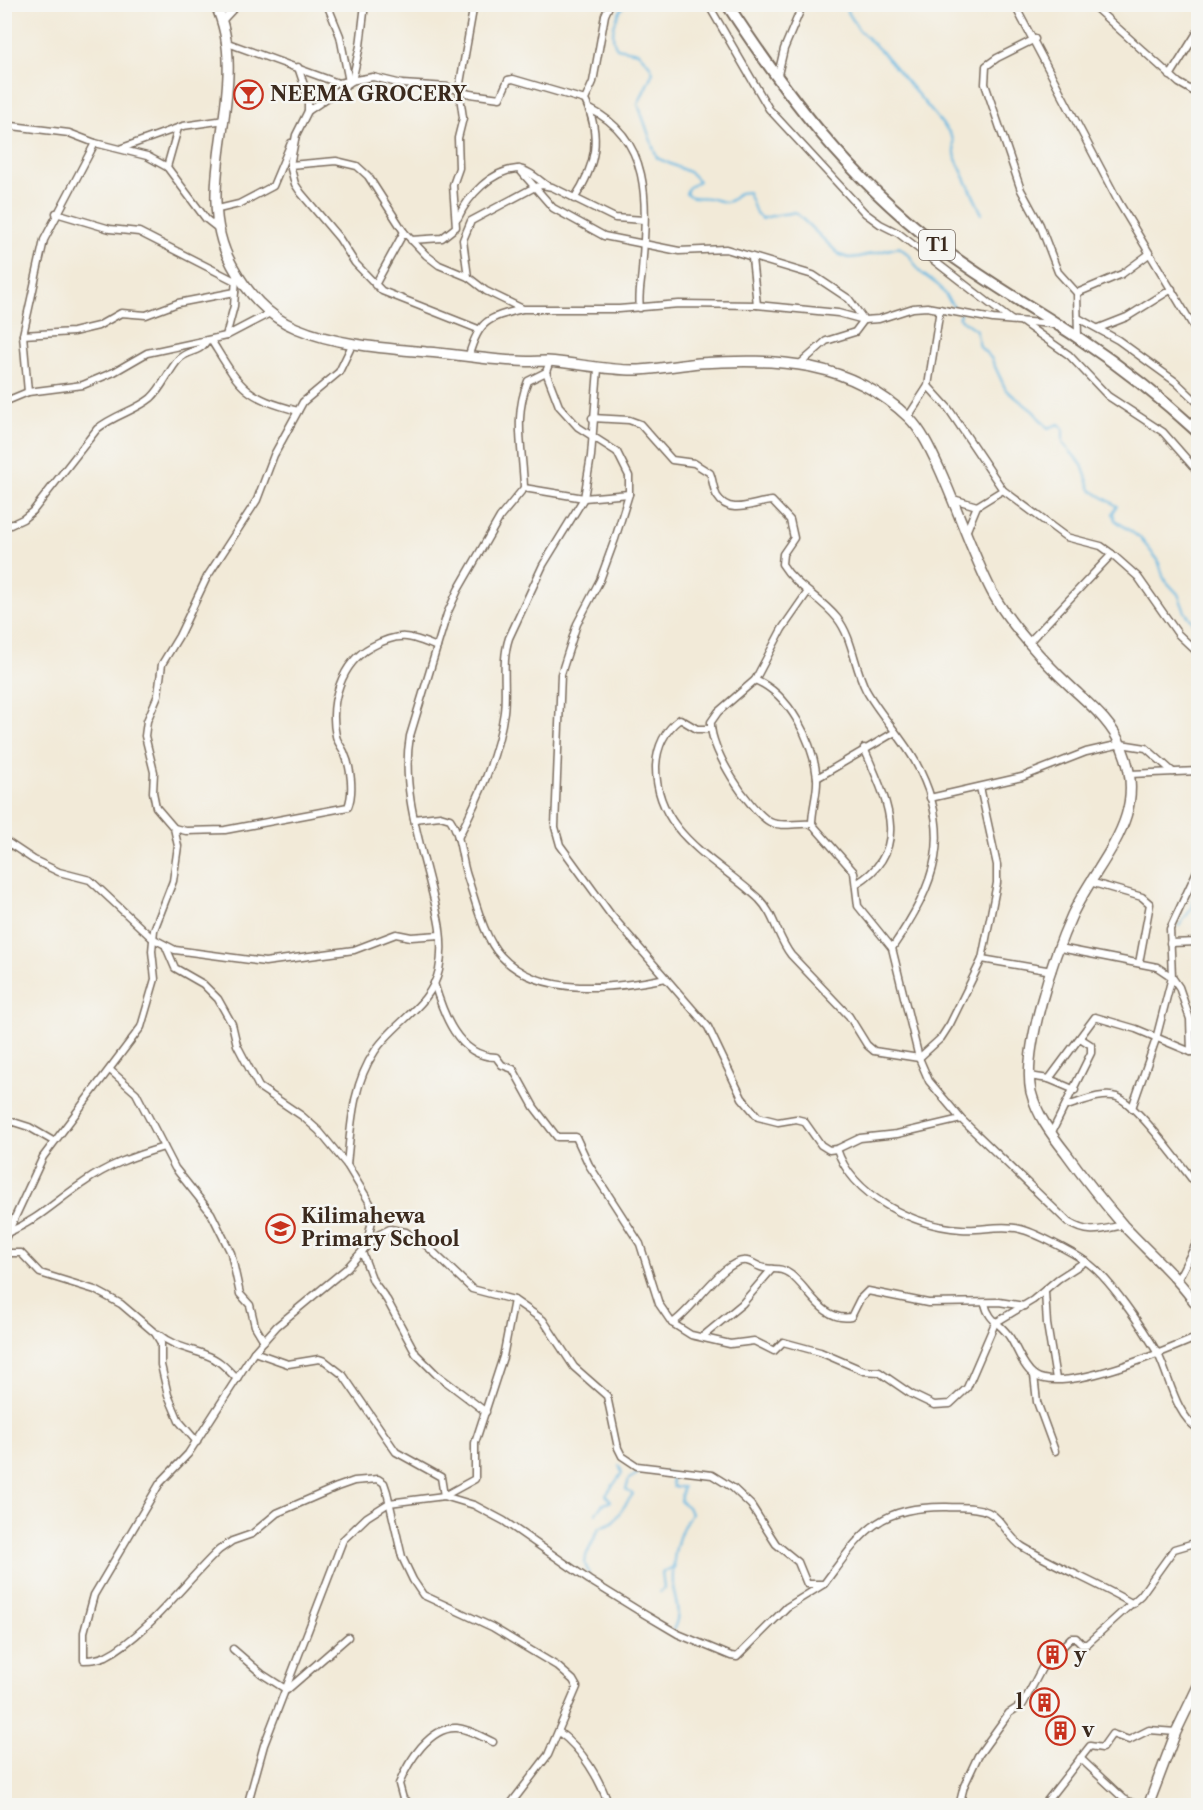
<svg xmlns="http://www.w3.org/2000/svg" width="1203" height="1810" viewBox="0 0 1203 1810" font-family="'Libre Caslon Text',serif">
<style>
.lines{fill:none;stroke-linecap:round;stroke-linejoin:round}
.stream{stroke:#67b7e1;stroke-width:2}
.street-casing{stroke:#7b6d5f;stroke-width:9}
.secondary-casing{stroke:#7b6d5f;stroke-width:12}
.highway-casing{stroke:#7b6d5f;stroke-width:14}
.street{stroke:#fff;stroke-width:6}
.secondary{stroke:#fff;stroke-width:9}
.highway{stroke:#fff;stroke-width:10}
.labels{text-anchor:middle;dominant-baseline:central;stroke-width:5;stroke-linejoin:round;paint-order:stroke}
.shield{fill:#f6f6f2;stroke:#73675e;stroke-width:1.5}
.shield-label{font-size:18px;font-weight:bold;fill:#3b2a1e}
.poi-label{font-size:20px;font-weight:bold;fill:#3b2a1e;stroke:#f6f6f2;text-anchor:start}
</style>
<rect width="100%" height="100%" fill="#f6f6f2"/>
<filter id="ink" filterUnits="userSpaceOnUse"><feTurbulence type="fractalNoise" baseFrequency=".0167" numOctaves="2"/><feDisplacementMap in="SourceGraphic" scale="12" xChannelSelector="R" yChannelSelector="G"/><feConvolveMatrix kernelMatrix="1 2 1 2 8 2 1 2 1" color-interpolation-filters="sRGB"/></filter>
<filter id="wash" filterUnits="userSpaceOnUse"><feTurbulence type="fractalNoise" baseFrequency=".008" numOctaves="4" result="noise"/><feDisplacementMap in="SourceGraphic" scale="24" xChannelSelector="R" yChannelSelector="G"/><feGaussianBlur stdDeviation="1.35" result="paint"/><feColorMatrix in="noise" values="0 0 0 0 0 0 0 0 0 0 0 0 0 0 0 0 0 1.4 0 .05"/><feComposite in="paint" operator="in"/></filter>
<g filter="url(#wash)">
<rect width="100%" height="100%" fill="#f2ead8"/>
<g class="lines">
<g class="stream">
<path d="M 625,4 C 616,16 608,35 617,48 L 638,52 L 649,64 L 653,72 L 638,104 L 657,158 L 691,173 L 699,181 L 688,188 L 686,194 C 695,200 700,196 709,198 C 724,201 727,207 739,193 L 748,192 L 756,213 L 762,219 C 774,214 783,215 795,212 L 840,255 L 849,258 L 859,257 L 899,247 L 909,255 L 920,272 L 939,286 L 956,310"/>
<polyline points="843,4 859,30 883,53 949,132 953,140 956,159 982,214"/>
<polyline points="960,314 959,318 976,330 980,347 991,358 1006,390 1033,411 1048,428 1059,424 1063,428 1063,443 1082,465 1091,490 1117,506 1113,513 1115,520 1140,538 1158,560 1164,579 1178,594 1185,612 1198,628"/>
<polyline points="1198,880 1198,883"/>
<polyline points="1179,926 1192,908 1198,885"/>
<path d="M 665,1472 L 671,1474 L 673,1487 L 683,1487 L 680,1501 L 688,1507 L 691,1514 C 676,1533 672,1562 673,1585 C 674,1601 683,1612 673,1630"/>
<polyline points="596,1513 602,1505 611,1501 606,1495 622,1473 619,1465"/>
<polyline points="589,1573 585,1564 586,1556 599,1528 613,1522 633,1494 626,1490 629,1479 639,1473"/>
<polyline points="660,1592 664,1588 662,1573 675,1566"/>
</g>
</g>
</g>
<g filter="url(#ink)">
<g class="lines">
<defs>
<g id="street">
<polyline points="327,4 340,36 349,82"/>
<polyline points="708,4 769,109 865,213 880,224 898,233 1011,320"/>
<polyline points="1014,4 1118,201 1198,334"/>
<polyline points="1091,4 1179,83 1198,94"/>
<polyline points="222,21 238,4"/>
<polyline points="1035,39 997,58 986,66 985,84 1021,190 1040,225 1058,272 1077,293 1078,337"/>
<polyline points="225,42 338,83 373,77 402,84 448,87 470,94 500,98 508,80 513,79 585,100"/>
<polyline points="298,67 308,97 308,111 296,135 290,165 295,184 301,193 339,238 355,263 382,291 478,329"/>
<polyline points="1170,76 1198,31"/>
<polyline points="777,79 784,49 803,4"/>
<path d="M 590,109 C 655,141 646,210 642,271 C 641,284 638,296 640,308"/>
<polyline points="308,111 352,81 360,46 365,4"/>
<polyline points="4,125 69,133 95,143 147,156 167,167 206,219 220,230"/>
<polyline points="122,148 183,126 225,120"/>
<polyline points="290,165 336,161 357,166 368,176 404,232 426,255 439,265 468,277 486,291 523,309 619,309 679,304 757,305 838,313 864,320 879,319 913,308 927,307 993,319 1052,324"/>
<polyline points="167,167 178,128"/>
<polyline points="519,169 553,208 604,236 679,251 726,249 813,275 849,299 864,320 855,332 826,341 800,364"/>
<path d="M 574,199 C 596,166 602,136 585,100 L 593,82 L 605,15 L 610,4"/>
<polyline points="218,209 239,204 273,186 291,143"/>
<polyline points="56,213 110,229 139,232 235,281"/>
<path d="M 458,218 C 468,196 491,171 517,169 C 527,169 538,179 546,185"/>
<polyline points="411,240 442,238 456,227 453,185 459,168 458,138 463,118 459,89 474,4"/>
<polyline points="752,258 757,305"/>
<polyline points="468,277 463,240 471,221 533,188 542,185 552,187 615,218 644,220"/>
<polyline points="375,285 404,232"/>
<polyline points="1077,293 1122,274 1149,254"/>
<polyline points="1078,318 1118,340 1176,382 1198,403"/>
<polyline points="1022,322 1069,355 1108,396 1163,432 1198,472"/>
<polyline points="1099,328 1127,317 1172,289"/>
<polyline points="23,335 73,332 98,326 121,313 146,315 178,303 235,292"/>
<polyline points="226,336 234,306 236,278"/>
<path d="M 211,340 C 241,388 242,396 298,411"/>
<path d="M 469,355 C 479,320 488,318 522,309"/>
<polyline points="546,372 559,406 578,427 617,452 629,476 629,494 615,539 600,580 577,624 561,674 555,827 560,845 611,915 708,1027 742,1098 758,1117 778,1122 796,1119 804,1121 821,1145 829,1150 837,1149 860,1138 897,1134 961,1119"/>
<polyline points="928,386 948,408 1003,490 1066,537 1101,546 1112,554 1138,577 1178,634 1198,653"/>
<polyline points="28,392 23,335 44,240 95,143"/>
<polyline points="4,402 28,392 83,385 114,372 147,353 226,336 270,313"/>
<polyline points="908,417 928,386 940,309"/>
<path d="M 592,418 L 629,420 L 640,424 L 672,460 L 694,463 L 710,473 C 713,480 713,489 717,496 C 730,517 754,502 772,501 L 790,520 L 794,538 L 783,554 L 782,564 C 796,587 820,597 837,618 C 853,638 854,667 866,690 C 880,715 901,736 915,761 C 955,834 936,884 892,948"/>
<polyline points="524,488 584,498 629,494"/>
<polyline points="953,499 977,506"/>
<path d="M 4,528 L 23,519 L 33,511 L 97,429 C 114,415 135,411 151,398 C 163,387 168,371 179,359 C 187,350 199,353 206,342"/>
<polyline points="967,530 977,506 1003,490"/>
<path d="M 807,593 L 782,629 L 755,680 L 718,712 L 711,722 C 709,748 748,809 770,822 C 782,828 799,822 812,824 L 854,872 L 858,906 L 892,948 L 919,1058 L 929,1081 L 961,1119 L 1068,1222 C 1089,1235 1100,1230 1123,1225"/>
<polyline points="1030,641 1112,554"/>
<path d="M 755,680 C 790,694 813,742 817,778 C 818,793 812,808 812,824"/>
<path d="M 711,729 L 697,729 L 680,719 C 664,731 657,747 656,766 C 655,833 716,859 759,899 C 775,915 777,937 791,955 L 849,1016 L 867,1045 L 874,1051 L 919,1058 L 941,1038 L 950,1024 L 982,959 L 997,883 L 997,865 L 980,787"/>
<polyline points="1130,774 1198,771"/>
<polyline points="817,778 895,732"/>
<polyline points="930,798 1022,777 1086,752 1121,744 1146,748 1173,772"/>
<path d="M 414,819 L 440,816 L 450,819 C 461,835 461,858 467,876 C 475,899 484,939 501,956 C 540,999 617,988 666,978"/>
<path d="M 174,828 L 186,831 L 225,830 L 348,807 C 354,792 351,767 344,752 C 342,747 337,742 336,736 C 329,703 341,663 371,647 C 399,632 409,635 437,647"/>
<path d="M 458,838 C 478,799 498,756 504,712 C 507,688 501,662 509,638 L 543,565 L 584,498 L 591,456 L 598,369"/>
<polyline points="4,840 34,860 59,872 90,880 152,938 175,950 265,962 354,950 396,934 411,937 440,935"/>
<polyline points="1090,882 1142,897 1150,904 1139,963"/>
<path d="M 856,884 C 914,849 885,797 864,748"/>
<polyline points="1170,943 1198,942"/>
<polyline points="166,947 175,968 203,984 218,999 232,1024 237,1045 259,1087 302,1116 319,1131 347,1165 370,1203 373,1216 369,1234 370,1242"/>
<polyline points="1060,948 1157,967 1172,977 1179,987 1190,1019 1191,1052"/>
<polyline points="982,959 1052,971"/>
<path d="M 434,983 C 443,1013 458,1057 496,1057 L 502,1065 L 513,1069 L 534,1107 L 557,1137 L 576,1137 L 589,1165 L 640,1244 L 659,1304 L 672,1323 L 691,1335 L 730,1344 L 754,1341 L 774,1351 L 783,1342 L 820,1352 L 864,1371 L 879,1372 L 911,1394 L 934,1405 L 950,1404 L 967,1388 L 995,1323 L 1033,1300 L 1058,1279 L 1086,1261"/>
<polyline points="110,1070 136,1093 175,1168 211,1213 231,1253 240,1294 250,1305 255,1326 264,1341"/>
<polyline points="1029,1076 1049,1079 1075,1090"/>
<polyline points="1049,1079 1095,1017 1136,1029 1191,1052 1198,1052"/>
<path d="M 1067,1106 C 1081,1102 1102,1092 1117,1097 C 1138,1105 1183,1168 1198,1187"/>
<polyline points="1132,1108 1156,1039 1172,977 1170,929 1198,869"/>
<polyline points="4,1119 29,1127 53,1141"/>
<polyline points="1051,1134 1091,1053 1091,1045 1080,1038"/>
<path d="M 837,1149 C 852,1196 914,1226 961,1229 C 981,1231 1000,1224 1020,1229 C 1034,1232 1072,1252 1085,1261 C 1107,1274 1145,1331 1158,1354 C 1170,1378 1175,1414 1198,1429"/>
<path d="M 347,1165 C 351,1126 352,1085 375,1051 C 394,1022 431,1006 439,970 C 445,942 438,915 431,888 C 419,839 401,787 410,736 L 447,614 L 458,590 L 500,517 L 524,488 C 523,450 513,417 528,381 L 546,372 L 550,361"/>
<path d="M 9,1232 C 38,1220 57,1200 83,1183 C 108,1165 134,1156 164,1147"/>
<polyline points="4,1241 43,1157 141,1027 155,979 152,951 154,930 173,881 178,846 174,828 156,807 153,792 154,772 145,736 147,721 158,695 162,664 179,636 207,577 257,500 274,455 303,402 339,372 353,343"/>
<polyline points="362,1252 373,1281 387,1300 416,1354 436,1374 486,1412"/>
<polyline points="4,1253 21,1253 40,1273 95,1290 121,1304 155,1333 161,1343 161,1365 168,1395 179,1421 197,1442"/>
<polyline points="1178,1279 1198,1240"/>
<polyline points="1045,1292 1047,1324 1056,1379"/>
<path d="M 985,1303 C 988,1320 1000,1323 1009,1336 C 1017,1347 1022,1366 1034,1375 C 1063,1395 1168,1350 1198,1337"/>
<path d="M 672,1323 C 692,1312 725,1256 747,1261 C 753,1262 758,1267 764,1268 C 774,1270 781,1267 790,1274 C 809,1288 822,1322 851,1317 L 860,1299 L 868,1291 L 928,1303 L 999,1302 L 1024,1306"/>
<path d="M 158,1334 C 174,1347 188,1348 206,1355 C 219,1359 228,1370 237,1379"/>
<polyline points="702,1337 742,1304 772,1269"/>
<polyline points="254,1352 288,1364 319,1359 325,1361 343,1375 396,1452 441,1477 444,1496 475,1479 475,1443 503,1357 514,1300"/>
<polyline points="1034,1375 1037,1402 1055,1451"/>
<polyline points="233,1649 262,1674 287,1690 348,1637"/>
<path d="M 559,1732 C 582,1749 600,1779 609,1806"/>
<polyline points="1080,1758 1124,1799 1139,1806"/>
<polyline points="247,1806 264,1745 343,1540 367,1517 389,1503 444,1496 474,1505 504,1521 589,1580 644,1614 678,1634 731,1656 737,1657 787,1607 824,1584"/>
<path d="M 413,1806 L 403,1799 L 399,1784 C 408,1762 430,1726 457,1728 C 469,1729 482,1737 493,1742"/>
<path d="M 509,1806 L 548,1755 L 577,1687 L 573,1680 L 557,1666 L 492,1627 L 423,1595 L 413,1580 L 402,1557 L 387,1492 L 384,1483 L 378,1479 L 354,1481 L 337,1487 L 277,1513 L 252,1534 L 232,1541 L 219,1550 C 186,1581 146,1636 106,1656 C 99,1659 92,1660 84,1660 L 84,1632 L 94,1595 L 160,1483 L 188,1454 L 254,1352 L 277,1326 L 347,1268 L 376,1236 L 390,1229 L 406,1232 L 427,1246 L 472,1289 L 514,1300 L 543,1320 L 574,1367 L 607,1396 L 618,1448 L 622,1456 L 637,1466 L 712,1475 L 733,1488 L 751,1505 L 776,1544 L 798,1562 L 807,1584 L 824,1584 C 863,1532 876,1506 947,1507 C 961,1508 975,1506 988,1512 C 1003,1519 1009,1539 1023,1547 C 1059,1568 1097,1583 1133,1604"/>
<polyline points="959,1806 964,1786 978,1756 1009,1713 1023,1704 1042,1668 1071,1638 1076,1638 1082,1644 1087,1644 1141,1595 1174,1549 1198,1542"/>
<polyline points="1043,1806 1090,1746 1102,1748 1112,1734 1129,1740 1149,1730 1176,1732"/>
</g>
<g id="secondary">
<path d="M 215,4 C 255,86 187,185 232,265 C 246,291 268,317 296,328 C 336,345 383,348 426,352 C 456,354 487,360 517,361 C 527,362 537,361 547,361 C 578,363 607,371 639,370 C 659,369 679,365 699,363 C 777,358 849,360 909,418 C 923,432 932,453 940,470 C 958,510 972,553 992,592 C 1008,622 1045,663 1070,686 C 1090,705 1112,722 1122,748 C 1151,817 1099,858 1072,915 C 1054,954 1022,1050 1031,1092 C 1037,1115 1051,1134 1066,1153 C 1084,1178 1103,1202 1123,1225 C 1149,1253 1177,1276 1198,1307"/>
<polyline points="1148,1806 1176,1732 1198,1686"/>
</g>
<path id="highway" d="M 727,4 C 787,96 848,176 936,244 C 981,279 1032,307 1080,339 C 1122,367 1161,398 1198,432"/>
</defs>
<use href="#street" class="street-casing"/>
<use href="#secondary" class="secondary-casing"/>
<use href="#highway" class="highway-casing"/>
<use href="#street" class="street"/>
<use href="#secondary" class="secondary"/>
<use href="#highway" class="highway"/>
</g>
</g>
<defs>
<symbol id="bar-ring" viewBox="-11 -11 22 22"><circle r="9.5" fill="#f6f6f2" stroke="#c8321e" stroke-width="1.5"/><path d="M-6-5H6L.8 .8V4.5H3.5V6h-7V4.5H-.8V.8Z" fill="#c8321e"/></symbol>
<symbol id="school-ring" viewBox="-11 -11 22 22"><circle r="9.5" fill="#f6f6f2" stroke="#c8321e" stroke-width="1.5"/><path d="M0-5L7-2L0 1L-7-2ZM-4 1L0 2.5L4 1V4Q0 6-4 4Z" fill="#c8321e"/></symbol>
<symbol id="building-ring" viewBox="-11 -11 22 22"><circle r="9.5" fill="#f6f6f2" stroke="#c8321e" stroke-width="1.5"/><path d="M-4-6H4V6H1V3H-1V6H-4ZM-2.5-4.3h1.7v1.8h-1.7ZM.8-4.3h1.7v1.8H.8ZM-2.5-1h1.7V.8h-1.7ZM.8-1h1.7V.8H.8Z" fill="#c8321e"/></symbol>
</defs>
<g fill-rule="evenodd">
<use href="#bar-ring" x="232" y="78" width="33" height="33"/>
<use href="#school-ring" x="264" y="1212" width="33" height="33"/>
<use href="#building-ring" x="1036" y="1638" width="33" height="33"/>
<use href="#building-ring" x="1028" y="1686" width="33" height="33"/>
<use href="#building-ring" x="1044" y="1714" width="33" height="33"/>
</g>
<g class="labels">
<rect class="shield" x="919" y="230" width="36" height="30" rx="4.5"/>
<g class="shield-label">
<text x="937" y="245">T1</text>
</g>
<g class="poi-label">
<text x="270" y="94">NEEMA GROCERY</text>
<text x="301" y="1216">Kilimahewa<tspan x="301" dy="23">Primary School</tspan></text>
<text x="1074" y="1655">y</text>
<text x="1023" y="1702" text-anchor="end">l</text>
<text x="1082" y="1730">v</text>
</g>
</g>
<rect width="1203" height="1810" fill="none" stroke="#f6f6f2" stroke-width="24"/>
</svg>
